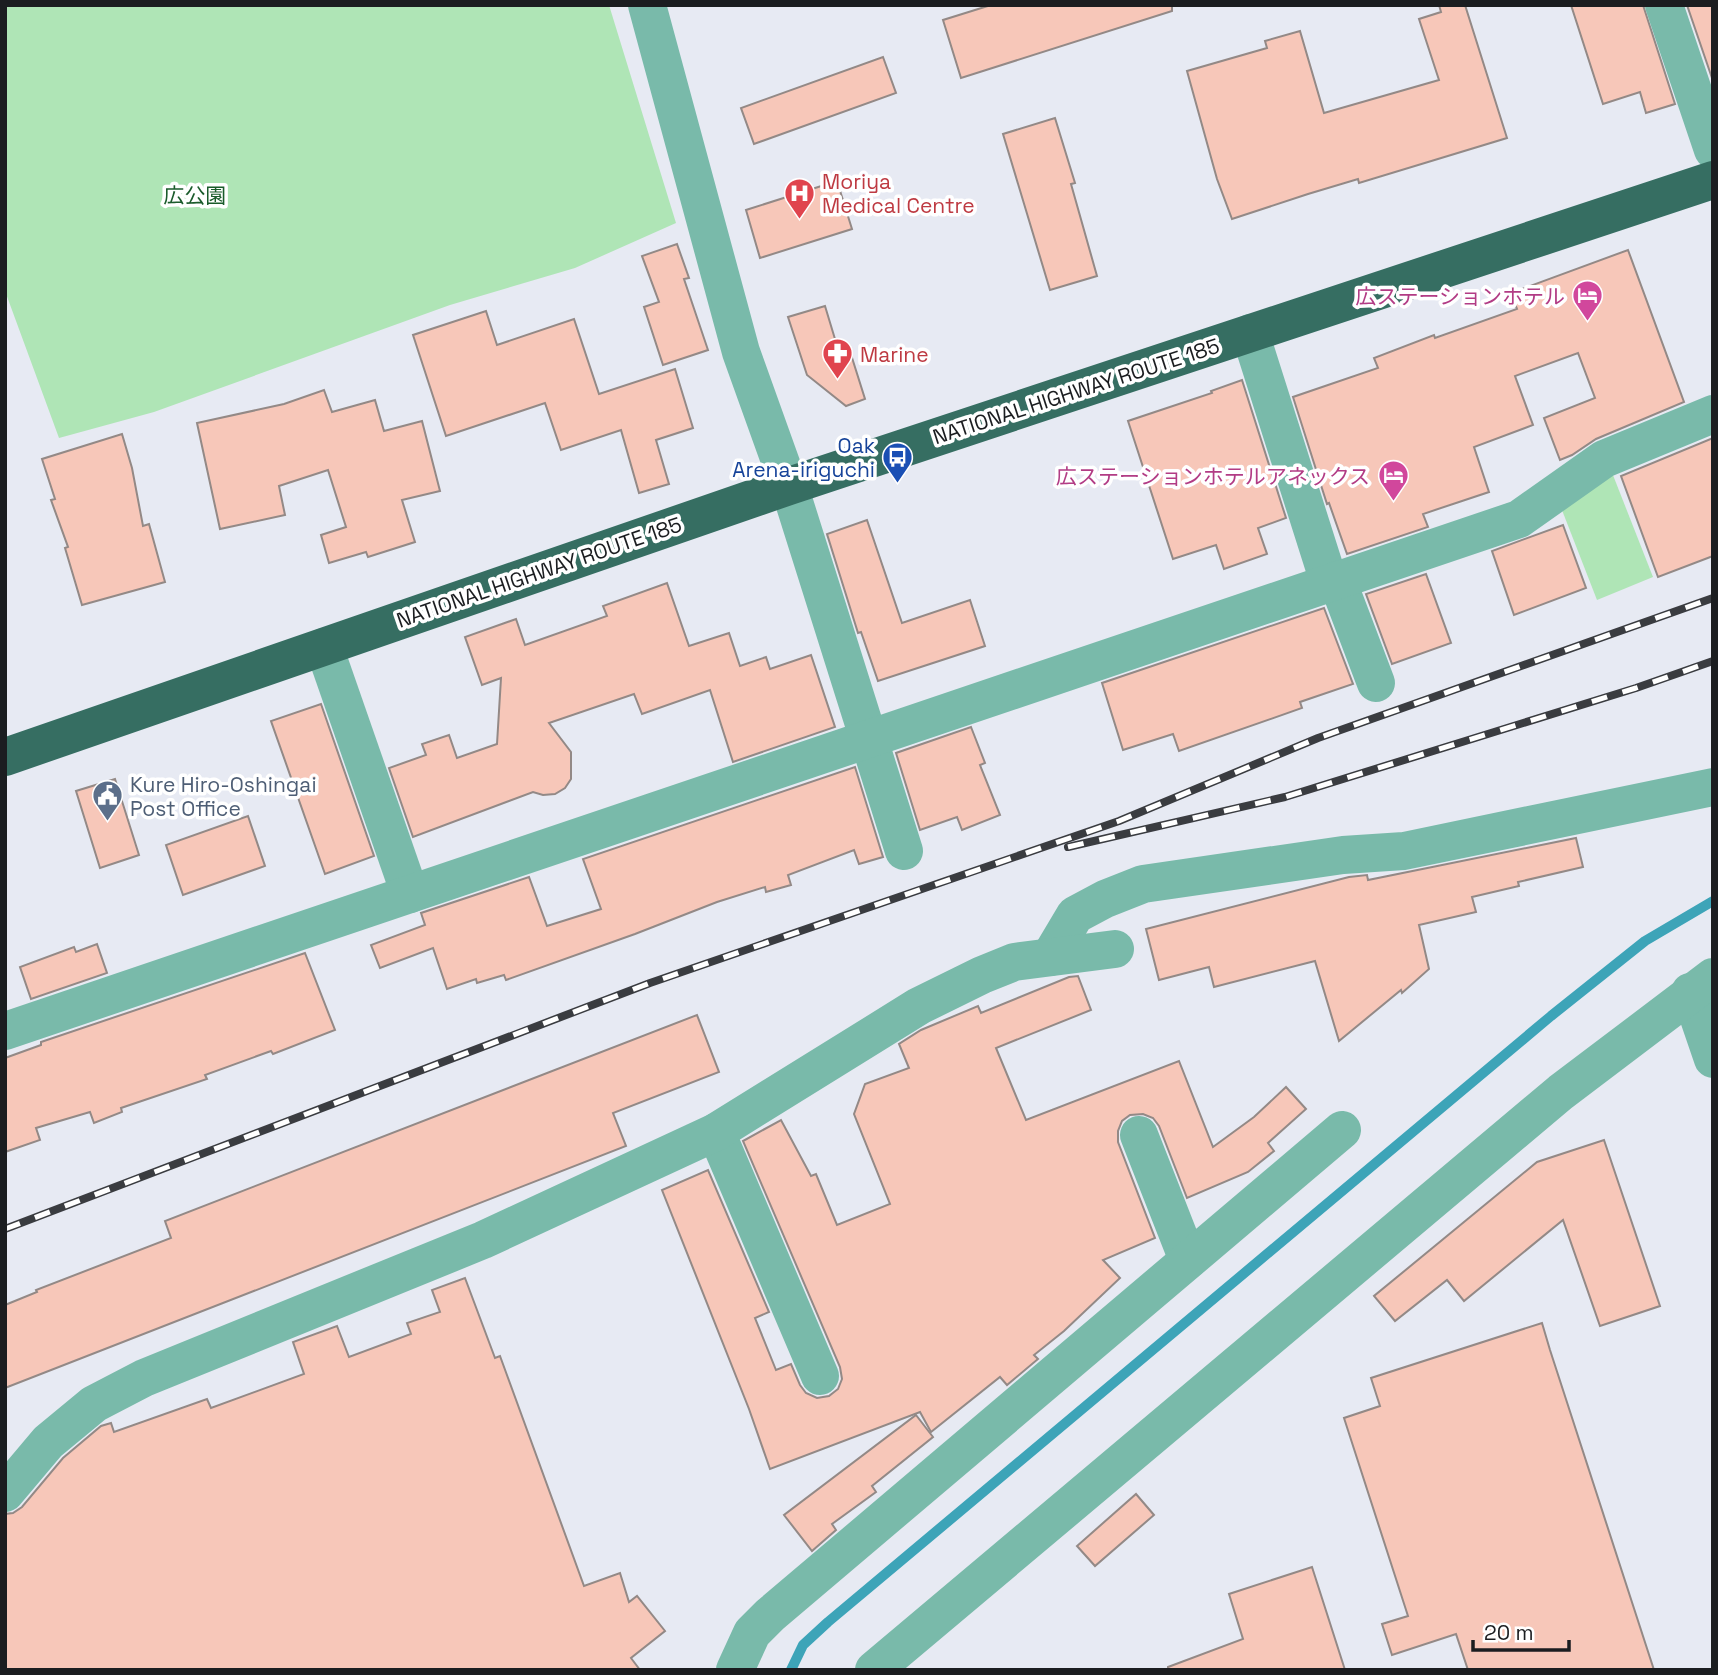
<svg xmlns="http://www.w3.org/2000/svg" width="1718" height="1675" viewBox="0 0 1718 1675" font-family="'Space Grotesk','Noto Sans JP',sans-serif">
<style>
.green{fill:#afe5b6}
.lines{fill:none;stroke-linecap:round;stroke-linejoin:round}
.stream{stroke:#3da4b8;stroke-width:10}
.building{fill:#f7c7b9;stroke:#938986;stroke-width:2}
.minor{stroke:#79baaa;stroke-width:38}
.highway{stroke:#366e62;stroke-width:38}
.rail-casing{stroke:#3a3c40;stroke-width:8}
.rail{stroke:#fff;stroke-width:5;stroke-dasharray:16;stroke-linecap:butt}
.labels{text-anchor:middle;dominant-baseline:central;stroke-width:7;stroke-linejoin:round;paint-order:stroke}
.health-label{font-size:21px;fill:#be3a42;stroke:#fff;text-anchor:start}
.park-label{font-size:21px;fill:#1a5b2b;stroke:#fff}
.hotel-label{font-size:21px;fill:#b23c85;stroke:#fff;text-anchor:end}
.street-label{font-size:21px;fill:#1b1d20;stroke:#fff}
.transit-label{font-size:21px;fill:#164399;stroke:#fff;text-anchor:end}
.service-label{font-size:21px;fill:#4e5e75;stroke:#fff;text-anchor:start}
</style>
<rect width="100%" height="100%" fill="#e7eaf3"/>
<g class="green">
<polygon points="5,5 609,5 676,223 575,268 450,305 154,412 59,438 5,291"/>
<polygon points="1611,470 1653,577 1597,600 1560,505"/>
</g>
<g class="lines">
<polyline class="stream" points="791,1670 803,1645 828,1622 1551,1016 1645,941 1713,901"/>
</g>
<g class="building">
<polygon points="991,5 1172,5 1172,11 961,78 943,20"/>
<polygon points="1439,5 1465,5 1507,138 1359,183 1358,179 1308,194 1232,219 1217,179 1187,71 1267,48 1265,41 1300,31 1324,113 1439,80 1419,19 1441,12"/>
<polygon points="1571,5 1643,5 1675,104 1646,113 1640,92 1603,104"/>
<polygon points="1687,5 1713,5 1713,81"/>
<polygon points="883,57 896,93 754,144 741,108"/>
<polygon points="1055,118 1075,183 1071,184 1097,276 1050,290 1003,134"/>
<polygon points="837,181 852,229 760,258 746,210"/>
<polygon points="677,244 689,278 684,279 708,350 663,365 644,307 659,302 642,256"/>
<polygon points="1628,250 1684,402 1596,439 1572,455 1560,460 1544,418 1595,398 1578,353 1515,376 1533,425 1474,447 1489,492 1423,514 1428,527 1347,554 1329,503 1327,504 1293,397 1378,368 1374,358 1434,335 1435,338 1517,309 1511,293"/>
<polygon points="825,306 838,349 848,345 865,399 846,406 807,375 788,317"/>
<polygon points="486,311 497,345 574,319 599,394 675,369 693,428 656,440 669,484 639,493 621,430 561,450 545,403 446,436 413,335"/>
<polygon points="1242,380 1286,518 1258,528 1267,554 1224,569 1216,545 1173,559 1128,421 1212,393 1211,391"/>
<polygon points="324,390 332,412 375,400 384,431 422,421 440,491 402,500 415,542 368,557 366,552 329,563 321,535 346,527 328,470 279,486 285,515 220,529 197,423 284,404"/>
<polygon points="122,434 132,468 143,526 149,524 165,582 82,605 65,548 68,547 51,500 55,499 42,459"/>
<polygon points="1713,438 1713,556 1658,577 1621,476"/>
<polygon points="867,520 902,623 970,600 985,646 878,681 861,632 858,633 827,534"/>
<polygon points="1563,525 1586,588 1514,615 1492,551"/>
<polygon points="1426,574 1451,643 1392,664 1366,594"/>
<polygon points="667,583 689,646 729,633 740,666 766,657 770,669 811,655 835,727 733,762 710,690 642,714 634,694 549,723 571,752 571,779 565,788 555,794 543,795 533,792 413,837 389,768 426,755 422,744 449,735 457,758 497,744 501,678 482,685 465,637 516,619 525,645 607,616 603,606"/>
<polygon points="1324,608 1353,684 1300,702 1302,708 1179,751 1173,734 1123,750 1102,683"/>
<polygon points="321,704 374,856 325,874 271,721"/>
<polygon points="971,727 985,763 980,765 1000,815 962,830 957,817 920,830 896,753"/>
<polygon points="855,767 883,857 859,864 854,850 788,875 791,885 766,892 765,887 717,902 635,934 506,980 504,975 477,983 476,979 447,989 433,948 380,968 371,945 425,925 421,913 529,877 547,926 601,909 583,859"/>
<polygon points="115,779 139,855 100,868 76,791"/>
<polygon points="248,816 265,866 183,895 166,845"/>
<polygon points="1576,838 1583,867 1518,882 1519,886 1472,897 1476,912 1419,925 1429,969 1402,993 1401,990 1339,1041 1315,961 1214,987 1209,967 1159,980 1146,929 1349,877 1367,875 1368,880"/>
<polygon points="97,944 107,973 31,999 20,967 74,947 76,952"/>
<polygon points="305,953 335,1030 273,1054 271,1051 205,1075 207,1079 121,1108 122,1112 94,1123 90,1112 36,1128 40,1140 5,1152 5,1058 41,1045 41,1042"/>
<polygon points="1078,976 1091,1010 996,1048 1026,1120 1179,1061 1213,1147 1254,1117 1286,1087 1306,1109 1268,1143 1274,1151 1248,1172 1187,1198 1159,1126 1153,1118 1143,1114 1130,1115 1122,1121 1118,1131 1118,1142 1155,1238 1103,1260 1120,1278 1064,1331 1034,1355 1038,1359 1007,1385 1000,1377 931,1432 920,1412 770,1469 749,1409 662,1190 708,1170 769,1312 755,1318 776,1370 791,1364 800,1385 806,1393 817,1398 829,1396 838,1389 842,1379 840,1367 743,1141 781,1120 811,1176 816,1174 837,1225 890,1204 854,1114 865,1084 909,1068 899,1044 921,1030 978,1006 981,1013 1069,977"/>
<polygon points="697,1015 719,1072 613,1113 626,1146 5,1388 5,1305 37,1292 36,1290 171,1238 165,1221"/>
<polygon points="1604,1140 1660,1306 1600,1326 1563,1220 1464,1301 1447,1280 1395,1321 1374,1296 1537,1162"/>
<polygon points="465,1278 495,1358 500,1356 584,1586 620,1573 629,1602 637,1596 665,1631 631,1658 640,1670 5,1670 5,1514 13,1513 22,1507 63,1458 101,1426 111,1423 114,1432 207,1399 211,1408 304,1374 293,1342 337,1326 349,1357 411,1334 407,1323 440,1312 432,1290"/>
<polygon points="1542,1323 1550,1350 1654,1670 1468,1670 1456,1634 1392,1655 1382,1624 1408,1616 1344,1418 1380,1406 1371,1378"/>
<polygon points="916,1415 933,1437 872,1486 876,1492 832,1524 836,1530 812,1551 784,1515"/>
<polygon points="1136,1494 1154,1515 1095,1566 1077,1546"/>
<polygon points="1312,1567 1345,1670 1168,1670 1168,1667 1243,1639 1229,1594"/>
</g>
<g class="lines">
<g class="minor">
<polyline points="647,5 741,352 789,486 904,851"/>
<polyline points="1664,5 1713,150"/>
<polyline points="1250,333 1329,582"/>
<polyline points="1337,580 1376,683"/>
<polyline points="324,647 410,894"/>
<polyline points="1050,957 1075,915 1105,899 1143,884 1343,855 1404,851 1713,787"/>
<polyline points="1690,992 1713,1059"/>
<polyline points="5,1031 1519,519 1604,459 1713,414"/>
<polyline points="716,1132 820,1376"/>
<polyline points="1139,1135 1188,1260"/>
<polyline points="5,1493 48,1442 94,1404 144,1378 483,1240 716,1132 919,1006 982,975 1014,962 1115,949"/>
<polyline points="735,1670 752,1633 770,1615 1342,1130"/>
<polyline points="874,1670 1561,1092 1713,977"/>
</g>
<polyline class="highway" points="5,757 789,486 1713,180"/>
<defs>
<g id="rail">
<polyline points="1068,847 1285,797 1636,688 1713,661"/>
<polyline points="5,1229 650,983 1119,821 1318,738 1713,598"/>
</g>
</defs>
<use href="#rail" class="rail-casing"/>
<use href="#rail" class="rail"/>
</g>
<defs>
<symbol id="hospital-pin" viewBox="-11 -11 22 30"><path d="M0 17L-7.5 6A9.5 9.5 0 1 1 7.5 6Z" fill="#e0444e" stroke="#fff"/><path d="M-5-5h3v3.5h4V-5h3V5h-3V1.5h-4V5h-3Z" fill="#fff"/></symbol>
<symbol id="hotel-pin" viewBox="-11 -11 22 30"><path d="M0 17L-7.5 6A9.5 9.5 0 1 1 7.5 6Z" fill="#d1479c" stroke="#fff"/><path d="M-6-4.5h1.5V1H6V5H4.5V3h-9V5H-6ZM-4 0a1.8 1.8 0 1 1 3.6 0ZM.5 0V-2.5h3Q6-2.5 6 0Z" fill="#fff"/></symbol>
<symbol id="pharmacy-pin" viewBox="-11 -11 22 30"><path d="M0 17L-7.5 6A9.5 9.5 0 1 1 7.5 6Z" fill="#e0444e" stroke="#fff"/><path d="M-2-6h4v4h4v4h-4v4h-4v-4h-4v-4h4Z" fill="#fff"/></symbol>
<symbol id="bus-pin" viewBox="-11 -11 22 30"><path d="M0 17L-7.5 6A9.5 9.5 0 1 1 7.5 6Z" fill="#1a4fb4" stroke="#fff"/><path d="M-5-6H5V4H4V6H2V4H-2V6H-4V4H-5ZM-3.5-4V0h7V-4ZM-3.5 1.2v1.5H-2V1.2ZM2 1.2v1.5H3.5V1.2Z" fill="#fff"/></symbol>
<symbol id="civic-pin" viewBox="-11 -11 22 30"><path d="M0 17L-7.5 6A9.5 9.5 0 1 1 7.5 6Z" fill="#5c6f8a" stroke="#fff"/><path d="M-.6-6.5H3V-4.5H.6V-3L4-1V1h2V6H-6V1h2V-1L-.6-3ZM-1.2 2.5V6h2.4V2.5Z" fill="#fff"/></symbol>
</defs>
<g fill-rule="evenodd">
<use href="#hospital-pin" x="782" y="176" width="35" height="47"/>
<use href="#hotel-pin" x="1570" y="278" width="35" height="47"/>
<use href="#pharmacy-pin" x="820" y="336" width="35" height="47"/>
<use href="#bus-pin" x="880" y="440" width="35" height="47"/>
<use href="#hotel-pin" x="1376" y="458" width="35" height="47"/>
<use href="#civic-pin" x="90" y="778" width="35" height="47"/>
</g>
<g class="labels">
<g class="health-label">
<text x="822" y="181">Moriya<tspan x="822" dy="24">Medical Centre</tspan></text>
<text x="860" y="354">Marine</text>
</g>
<g class="park-label">
<text x="195" y="195">広公園</text>
</g>
<g class="hotel-label">
<text x="1565" y="296">広ステーションホテル</text>
<text x="1370" y="476">広ステーションホテルアネックス</text>
</g>
<g class="street-label">
<text transform="translate(1076 391) rotate(-18)">NATIONAL HIGHWAY ROUTE 185</text>
<text transform="translate(539 572) rotate(-19)">NATIONAL HIGHWAY ROUTE 185</text>
</g>
<g class="transit-label">
<text x="875" y="445">Oak<tspan x="875" dy="24">Arena-iriguchi</tspan></text>
</g>
<g class="service-label">
<text x="130" y="784">Kure Hiro-Oshingai<tspan x="130" dy="24">Post Office</tspan></text>
</g>
</g>
<rect width="1718" height="1675" fill="none" stroke="#1b1d20" stroke-width="14"/>
<path d="M1473 1640v10h96v-10" fill="none" stroke="#1b1d20" stroke-width="3.5"/>
<text x="1484" y="1640" font-size="21" fill="#1b1d20" stroke="#ffffff" stroke-width="5" paint-order="stroke">20 m</text>
</svg>
